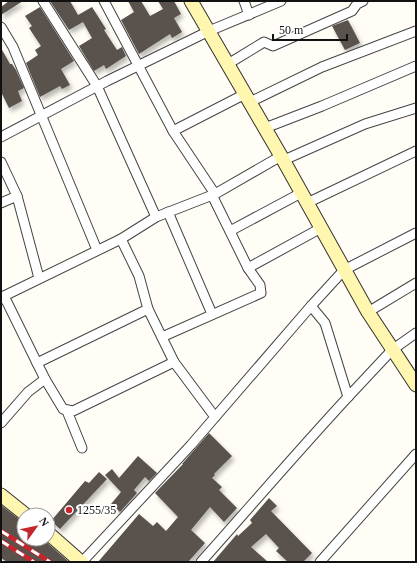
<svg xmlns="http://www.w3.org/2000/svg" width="417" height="563" viewBox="0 0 417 563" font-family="Georgia,serif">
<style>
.building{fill:#5a524d;filter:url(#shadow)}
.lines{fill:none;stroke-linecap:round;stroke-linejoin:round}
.street-casing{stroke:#444;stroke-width:11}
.secondary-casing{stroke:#333;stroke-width:15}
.street{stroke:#fff;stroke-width:9}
.secondary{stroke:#fff6b0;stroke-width:13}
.rail-casing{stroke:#c4262e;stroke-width:4.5}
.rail{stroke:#fff;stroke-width:3;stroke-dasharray:9;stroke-linecap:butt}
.poi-dot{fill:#c4262e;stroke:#fff;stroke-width:1.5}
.labels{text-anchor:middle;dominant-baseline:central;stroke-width:4;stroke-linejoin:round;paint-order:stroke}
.poi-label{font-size:12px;fill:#111;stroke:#fff;text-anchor:start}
</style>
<defs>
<filter id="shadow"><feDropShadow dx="2.5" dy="4" stdDeviation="2" flood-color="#0004"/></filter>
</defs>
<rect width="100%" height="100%" fill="#fffdf5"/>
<g class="building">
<polygon points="9,1 23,1 1,15 1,7"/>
<polygon points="50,1 70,1 78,15 92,7 106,29 104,30 117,50 122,47 126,56 106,69 104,65 94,71 79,46 92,38 83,22 69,30"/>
<polygon points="128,1 141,1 150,16 163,9 158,1 174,1 181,14 174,18 182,32 172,38 170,34 139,54 121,20 134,12"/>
<polygon points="40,7 74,61 61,69 70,85 62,89 60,86 40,97 26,63 38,55 35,50 41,46 29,28 32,26 25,16"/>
<polygon points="348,20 360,43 345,50 332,26"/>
<polygon points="1,48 10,64 12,64 16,70 24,88 18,91 22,101 9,108 1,92"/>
<polygon points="209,433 232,456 214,474 215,475 212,478 222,487 219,490 237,508 224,522 210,507 191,530 205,543 188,562 98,562 139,514 153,526 157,522 166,531 178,517 155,493 183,464 182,464"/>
<polygon points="138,456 157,473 149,481 145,477 134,490 137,493 120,512 111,504 121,492 105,475 112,469 119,478"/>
<polygon points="99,472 107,479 60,529 51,521 85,481 89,483"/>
<polygon points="269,498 277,506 271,511 312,553 303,562 288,562 276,551 279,548 266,534 251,547 268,562 213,562 237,534 238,536 252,523 250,520"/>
<polygon points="1,505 24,523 24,539 43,539 69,562 7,562 1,558"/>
</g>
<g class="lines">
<defs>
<g id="street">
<polyline points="43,1 97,86 156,217"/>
<polyline points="104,1 173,131"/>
<polyline points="244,1 249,15"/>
<polyline points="1,27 13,47 97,250"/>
<polyline points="228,64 264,42 273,46 352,11 357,4 363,1"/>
<polyline points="250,102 322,67 416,31"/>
<polyline points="265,128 322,106 416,66"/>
<polyline points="1,137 107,81 209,31 281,1"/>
<polyline points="284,160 365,124 416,108"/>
<polyline points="1,162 17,196 1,203"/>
<polyline points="215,194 173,131 245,94"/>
<polyline points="17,196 39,278"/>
<polyline points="307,203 416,151"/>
<polyline points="168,212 212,314"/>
<polyline points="230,231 301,193"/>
<polyline points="248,268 321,228"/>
<polyline points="4,296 37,363"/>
<polyline points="1,299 4,296 121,239"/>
<polyline points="368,312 416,283"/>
<polyline points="162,337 261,293 260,285 248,268 212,195"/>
<polyline points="174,362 215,417"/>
<polyline points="45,379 63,409 73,411 174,362 148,309"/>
<polyline points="348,397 392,350 416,333"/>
<polyline points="67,411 82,448"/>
<polyline points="1,423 28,392 45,379 37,363 148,309 139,276 121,239 156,217 215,194 281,156"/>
<polyline points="82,562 191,445 311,306 344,270 416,233"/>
<path d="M 201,562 C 250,507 298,451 348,397 L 325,323 L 311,306"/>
<polyline points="320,562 416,454"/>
</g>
<g id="secondary">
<polyline points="191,1 281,156 368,312 416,385"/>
<polyline points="1,495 26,515"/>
<polyline points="48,533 81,562"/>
</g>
</defs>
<use href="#street" class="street-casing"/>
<use href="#secondary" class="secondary-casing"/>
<use href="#street" class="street"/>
<use href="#secondary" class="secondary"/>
<defs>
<g id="rail">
<polyline points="1,531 50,562"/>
<polyline points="1,541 34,562"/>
</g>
</defs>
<use href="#rail" class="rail-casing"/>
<use href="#rail" class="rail"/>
</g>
<circle class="poi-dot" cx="69" cy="510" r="4"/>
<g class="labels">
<g class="poi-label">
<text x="77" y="510">1255/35</text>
</g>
</g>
<rect width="417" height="563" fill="none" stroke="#111111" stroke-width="4"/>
<g transform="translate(36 527) rotate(57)"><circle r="19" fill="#ffffff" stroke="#a0a0a0"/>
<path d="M0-3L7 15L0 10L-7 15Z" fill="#c4262e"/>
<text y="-6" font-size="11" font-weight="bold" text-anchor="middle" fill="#111111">N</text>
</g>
<path d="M273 34v6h74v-6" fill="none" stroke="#111111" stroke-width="2"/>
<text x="279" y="34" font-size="12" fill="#111111" stroke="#ffffff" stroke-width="3" paint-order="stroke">50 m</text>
</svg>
